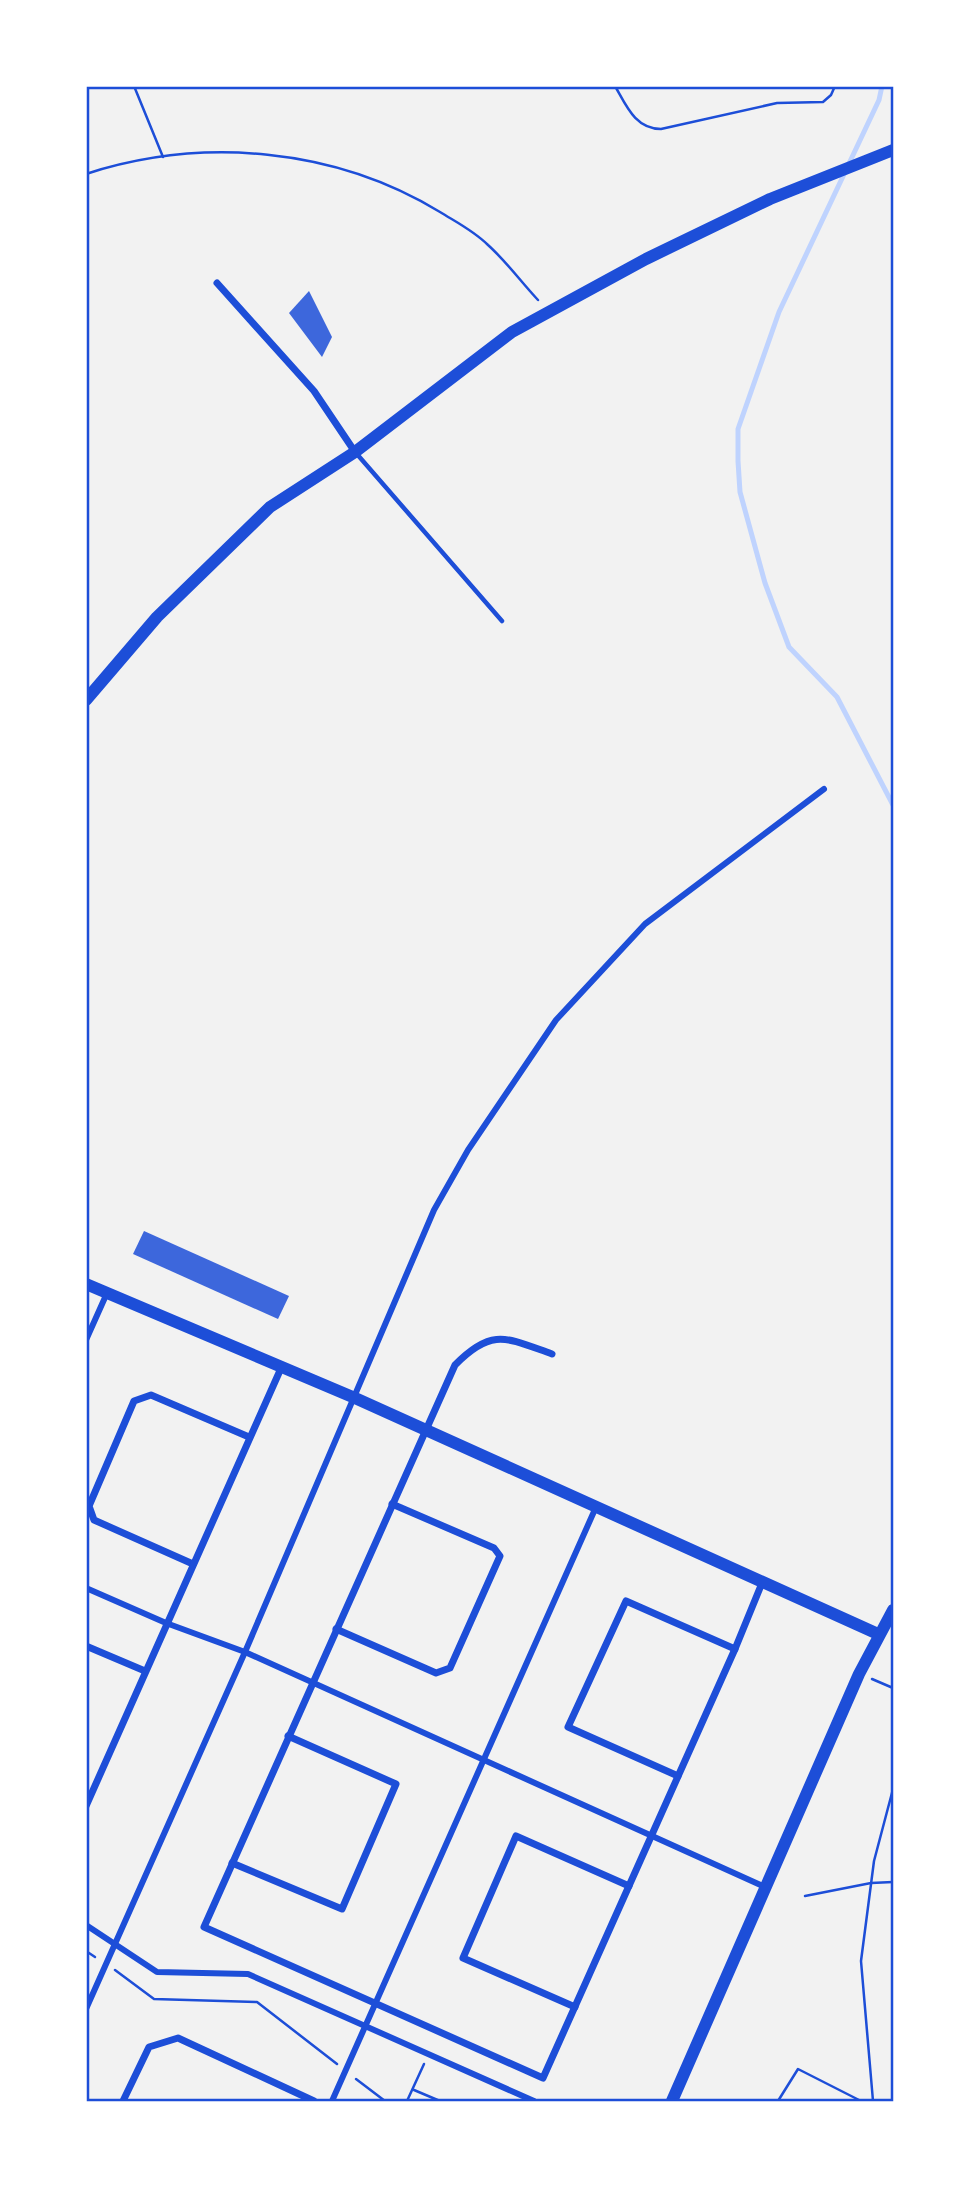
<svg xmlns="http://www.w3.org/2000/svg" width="979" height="2187" viewBox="0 0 979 2187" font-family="'DM Sans',sans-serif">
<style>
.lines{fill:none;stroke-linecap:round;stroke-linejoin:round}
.stream{stroke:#bfd3fe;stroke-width:5}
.building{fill:#3d67dc}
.path{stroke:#1d4ed8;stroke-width:2.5}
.service{stroke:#1d4ed8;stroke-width:4.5}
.pedestrian{stroke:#1d4ed8;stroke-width:6}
.minor{stroke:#1d4ed8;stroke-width:7}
.tertiary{stroke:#1d4ed8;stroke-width:12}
.neatline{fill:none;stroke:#1d4ed8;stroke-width:2.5}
</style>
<rect width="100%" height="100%" fill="#f2f2f2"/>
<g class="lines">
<polyline class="stream" points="882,86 879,100 779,312 738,429 738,461 740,492 765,583 789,647 837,697 893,805"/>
</g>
<g class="building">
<polygon points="309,291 332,337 322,357 289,313"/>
<polygon points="144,1231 289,1296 278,1319 133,1254"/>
</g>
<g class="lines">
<g class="path">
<polyline points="134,86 163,157"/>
<path d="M 615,86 C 626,105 635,129 661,129 L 777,103 L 823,102 L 831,95 L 835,86"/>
<path d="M 86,174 C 203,136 335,148 440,212 C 456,222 474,231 488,245 C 506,261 521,282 538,300"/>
<polyline points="872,1679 893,1688"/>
<polyline points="805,1896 871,1883 893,1882"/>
<polyline points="86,1951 95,1957"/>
<polyline points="115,1970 154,1999 257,2002 337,2064"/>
<polyline points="356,2079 385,2101"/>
<polyline points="414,2090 440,2101"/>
<polyline points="407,2101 424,2064"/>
<polyline points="778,2101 798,2069 861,2101"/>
<polyline points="873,2101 861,1961 874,1861 893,1789"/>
</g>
<polyline class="service" points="356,453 502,621"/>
<g class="pedestrian">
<polyline points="86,1340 107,1293"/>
<polyline points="86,1588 166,1623 245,1652 765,1887"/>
<polyline points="86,1925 157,1972 248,1974 534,2101"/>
<polyline points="86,2009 245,1652 434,1210 468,1150 556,1020 645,924 824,789"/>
<polyline points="332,2101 596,1507"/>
</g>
<g class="minor">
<polyline points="217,283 314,391 355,452"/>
<path d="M 552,1354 C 507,1338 492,1327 455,1365 L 204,1927 L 543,2078 L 735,1649 L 762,1583"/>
<polyline points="193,1564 94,1520 89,1506 134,1401 151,1395 249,1437"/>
<polyline points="336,1629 436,1673 450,1668 500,1556 494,1548 392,1504"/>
<polyline points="86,1646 145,1671"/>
<polyline points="678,1776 568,1727 626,1601 735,1649"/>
<polyline points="86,1806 282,1366"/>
<polyline points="232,1863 342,1909 396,1784 288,1736"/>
<polyline points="575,2007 463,1958 516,1836 629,1886"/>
<polyline points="123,2101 149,2047 178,2038 314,2101"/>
</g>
<g class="tertiary">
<polyline points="86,700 157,617 270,507 355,452 512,332 646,259 770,199 893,150"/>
<polyline points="86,1284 355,1398 878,1634"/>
<polyline points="672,2101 859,1674 893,1610"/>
</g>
</g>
<rect width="979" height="2187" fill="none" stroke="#ffffff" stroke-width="175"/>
<rect x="88" y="88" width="804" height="2012" class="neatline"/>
</svg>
